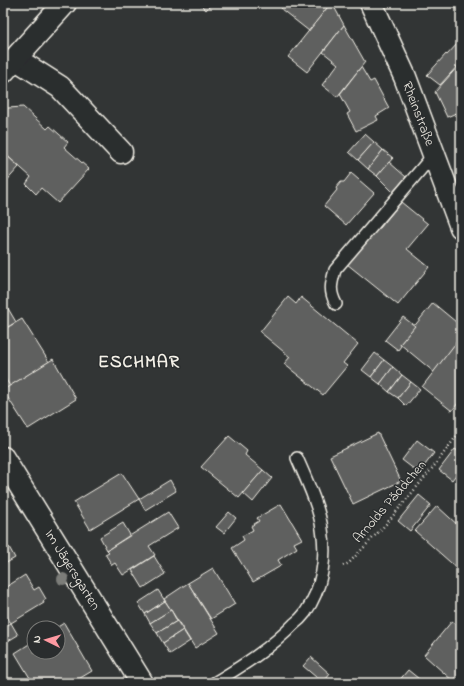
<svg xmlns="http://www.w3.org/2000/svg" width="464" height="686" viewBox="0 0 464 686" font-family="'Indie Flower',sans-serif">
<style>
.building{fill:#5f605f;stroke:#f4f1e8}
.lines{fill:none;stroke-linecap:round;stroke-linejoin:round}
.service-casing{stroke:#f4f1e8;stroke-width:14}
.minor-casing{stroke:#f4f1e8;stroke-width:25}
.tertiary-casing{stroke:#f4f1e8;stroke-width:25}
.path{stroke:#f4f1e8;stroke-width:2.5;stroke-dasharray:1 3;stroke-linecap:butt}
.service{stroke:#2a2d2e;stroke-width:11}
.minor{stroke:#2a2d2e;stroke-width:22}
.tertiary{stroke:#2a2d2e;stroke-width:22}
.tree{fill:#7c7d79}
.labels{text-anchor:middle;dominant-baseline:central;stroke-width:3;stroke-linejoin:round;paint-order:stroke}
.street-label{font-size:14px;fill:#f4f1e8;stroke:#2a2d2e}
.district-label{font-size:18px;font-weight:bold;letter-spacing:1px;fill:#f4f1e8;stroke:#2a2d2e}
</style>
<rect width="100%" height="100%" fill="#323535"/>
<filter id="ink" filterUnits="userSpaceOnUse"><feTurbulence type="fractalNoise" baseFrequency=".025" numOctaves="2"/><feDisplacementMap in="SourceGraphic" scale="8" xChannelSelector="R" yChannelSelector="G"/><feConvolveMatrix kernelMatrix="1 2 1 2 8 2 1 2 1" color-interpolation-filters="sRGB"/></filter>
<g filter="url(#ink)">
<g class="building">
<polygon points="199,3 213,3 206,10"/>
<polygon points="286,3 331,3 309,31 281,9"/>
<polygon points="331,3 332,3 344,25 307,72 288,57"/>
<polygon points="344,25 365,62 337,97 322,85 338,64 323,52"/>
<polygon points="458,43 461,46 461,62 440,85 427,75 446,54 447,55"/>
<polygon points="460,64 461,67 461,111 447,117 435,92"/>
<polygon points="361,67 370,82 374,80 389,108 376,116 378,120 356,131 347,114 350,112 340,94"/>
<polygon points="23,107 47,129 50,126 68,142 64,147 89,169 58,203 41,188 36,194 26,184 31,177 3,152 3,113 8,108"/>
<polygon points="365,134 374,142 358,160 349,152"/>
<polygon points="374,142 383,150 368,169 358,160"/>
<polygon points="383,150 393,158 377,176 368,169"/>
<polygon points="3,152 19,167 3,185"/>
<polygon points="389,162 406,177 393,192 377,176"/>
<polygon points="351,173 374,193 346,225 324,206 337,190 336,188 341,182 344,182"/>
<polygon points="401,202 428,224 407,249 429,267 398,305 347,264 377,226 380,228"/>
<polygon points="288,297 296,304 301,297 358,344 343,363 347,366 323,395 284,364 290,357 260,332"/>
<polygon points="3,300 16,322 3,330"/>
<polygon points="433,303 456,322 458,320 461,323 461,337 434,372 400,344"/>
<polygon points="403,317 415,326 400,344 401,346 398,350 385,340"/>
<polygon points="22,319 49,362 10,386 3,375 3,330"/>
<polygon points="458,340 461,342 461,399 452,411 422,387"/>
<polygon points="375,353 384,360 371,377 362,370"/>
<polygon points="53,359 76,399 28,429 3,390"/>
<polygon points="384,360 393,367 380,384 371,377"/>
<polygon points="393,367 402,375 389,392 380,384"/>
<polygon points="402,375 411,382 398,398 389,392"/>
<polygon points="411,382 420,389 406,406 398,398"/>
<polygon points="378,433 401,481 353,504 330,456"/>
<polygon points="229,436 247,451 245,455 263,470 239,498 201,467"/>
<polygon points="417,440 434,453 419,473 402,460"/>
<polygon points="455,449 461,453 461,468 452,480 439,470"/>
<polygon points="263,470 272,478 253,502 243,493"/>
<polygon points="122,473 139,499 90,529 74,502"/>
<polygon points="170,480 176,491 145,510 139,499"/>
<polygon points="419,495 431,505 410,531 398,521"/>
<polygon points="281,504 302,539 294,543 297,548 278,560 281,565 279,567 253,582 232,548 244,540 242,536 253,530 251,526 259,521 257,518"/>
<polygon points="437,506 461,528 461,568 459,570 415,531"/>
<polygon points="168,512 178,528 149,546 155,555 123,575 115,563 112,565 105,554 109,552 107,550"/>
<polygon points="229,512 236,518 224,533 216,527"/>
<polygon points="123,523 130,535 107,550 100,537"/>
<polygon points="9,547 15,558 3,565 3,550"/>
<polygon points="154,556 165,574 143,588 132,570"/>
<polygon points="213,568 235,604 211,619 188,583"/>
<polygon points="25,575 34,590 39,587 46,599 43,601 44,603 11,623 3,610 3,589"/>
<polygon points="188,583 219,633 195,648 164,599"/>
<polygon points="158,590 165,601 145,614 138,603"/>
<polygon points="165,601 171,610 150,623 145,614"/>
<polygon points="171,610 177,621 157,633 150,623"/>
<polygon points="177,621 183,630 163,643 157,633"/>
<polygon points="452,621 461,628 461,683 455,683 424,655"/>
<polygon points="11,623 18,635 3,644 3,628"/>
<polygon points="64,623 92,671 72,683 33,683 15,653 34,641 34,652 58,652 58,628 56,628"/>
<polygon points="183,630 190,641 170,654 163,643"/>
<polygon points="311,657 330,674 323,683 303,666"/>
<polygon points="408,670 424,683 397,683"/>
</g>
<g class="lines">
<defs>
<g id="service">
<path d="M 336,304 C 329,291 331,284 335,270 L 434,154"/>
<path d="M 214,683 C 242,666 271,648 294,624 C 298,621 302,617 305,613 C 322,589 327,558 322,529 C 319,506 306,479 297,458"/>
</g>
<g id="minor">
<polyline points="16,59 60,87 121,152"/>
<polyline points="3,72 65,3"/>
<polyline points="3,458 142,683"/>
</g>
<polyline id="tertiary" points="371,3 405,77 461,227"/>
</defs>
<use href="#service" class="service-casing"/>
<use href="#minor" class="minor-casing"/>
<use href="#tertiary" class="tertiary-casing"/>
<polyline class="path" points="343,566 349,563 387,523 435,465 461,430"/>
<use href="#service" class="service"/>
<use href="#minor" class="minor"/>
<use href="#tertiary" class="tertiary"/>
</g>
<circle class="tree" cx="63" cy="579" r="6"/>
</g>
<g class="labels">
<g class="street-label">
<text transform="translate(418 114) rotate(69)">Rheinstraße</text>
<text transform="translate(390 502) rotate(-49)">Arnolds Päddchen</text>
<text transform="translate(72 570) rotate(58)">Im Jägersgarten</text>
</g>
<g class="district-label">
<text x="139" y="363">ESCHMAR</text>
</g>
</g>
<rect width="464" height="686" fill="none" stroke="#2a2d2e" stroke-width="16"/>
<rect x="8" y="8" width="448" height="670" fill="none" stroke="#f4f1e8" stroke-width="1.5" filter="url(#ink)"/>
<g transform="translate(46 640) rotate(275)"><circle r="19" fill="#2a2d2e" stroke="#7b7b78"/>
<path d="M0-3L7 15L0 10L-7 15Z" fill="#ff9aa2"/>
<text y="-6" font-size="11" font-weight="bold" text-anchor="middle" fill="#f4f1e8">N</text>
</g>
</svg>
